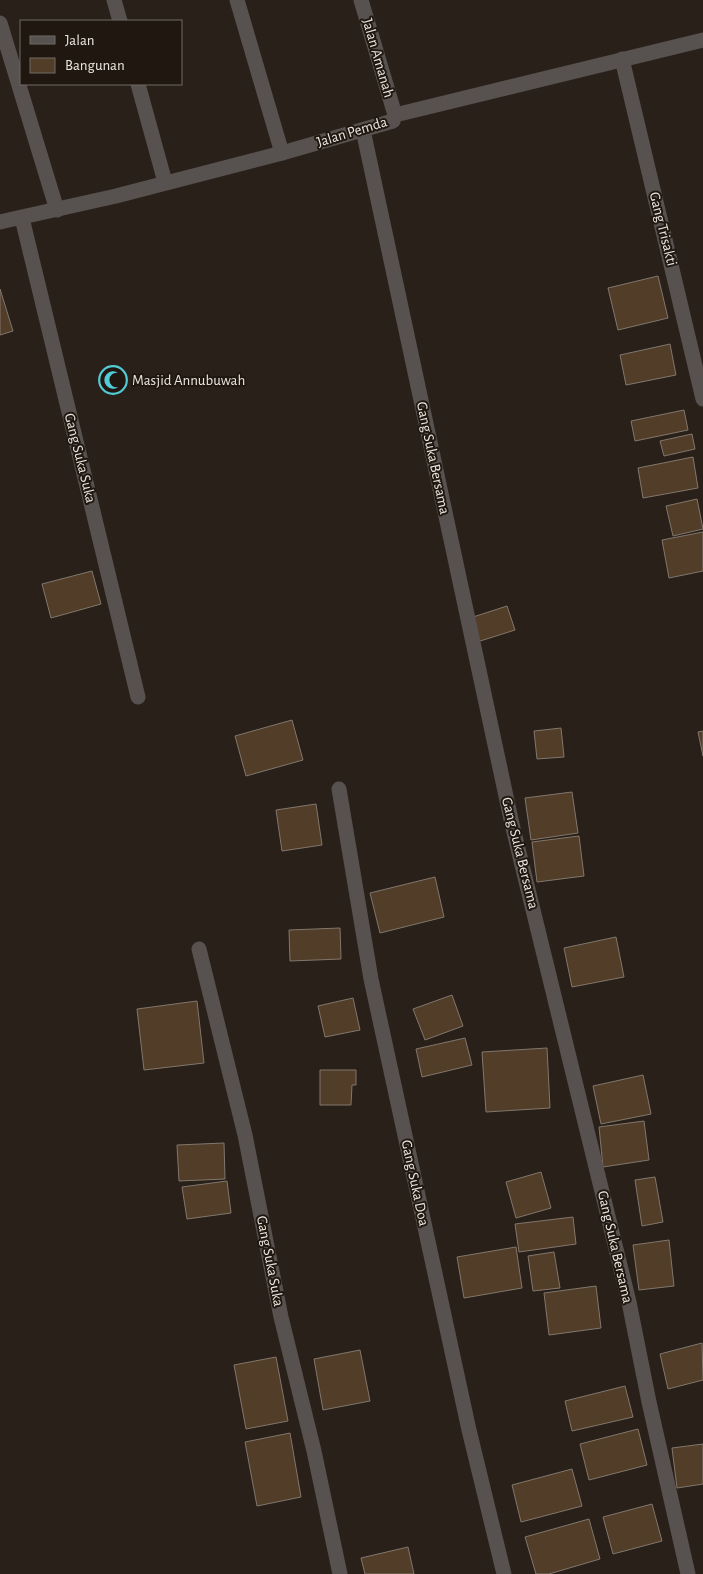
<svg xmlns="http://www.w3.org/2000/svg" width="703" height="1574" viewBox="0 0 703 1574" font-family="'Alegreya Sans',sans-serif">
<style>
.building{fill:#523d28;stroke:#81776d}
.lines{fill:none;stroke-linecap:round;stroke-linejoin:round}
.minor{stroke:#57514f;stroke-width:15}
.tertiary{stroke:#57514f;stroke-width:15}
.labels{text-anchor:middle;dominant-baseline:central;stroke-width:4;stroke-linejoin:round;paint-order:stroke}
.street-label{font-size:15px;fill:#eae5df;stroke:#201810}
.poi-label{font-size:15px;fill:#eae5df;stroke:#201810;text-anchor:start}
</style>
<rect width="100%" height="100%" fill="#292119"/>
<g class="building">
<polygon points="658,276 668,318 618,330 608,288"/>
<polygon points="0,289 13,331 0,335"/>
<polygon points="670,344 676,375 626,385 620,355"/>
<polygon points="684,410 688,430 635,441 631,421"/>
<polygon points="692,434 695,449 664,456 660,441"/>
<polygon points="693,457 698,488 643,498 638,468"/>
<polygon points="697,499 703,529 673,536 666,506"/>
<polygon points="703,532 703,571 669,578 662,540"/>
<polygon points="92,571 101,604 51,618 42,584"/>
<polygon points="507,606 515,630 477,642 470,618"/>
<polygon points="292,720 303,760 246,776 235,736"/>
<polygon points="561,728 564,757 537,759 534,731"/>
<polygon points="703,731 703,756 698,732"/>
<polygon points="572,792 578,833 531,840 525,798"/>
<polygon points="316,804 322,845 282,851 276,810"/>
<polygon points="579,836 584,876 537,882 532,842"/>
<polygon points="435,877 444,917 380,933 370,893"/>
<polygon points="340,928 341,959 290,961 289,930"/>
<polygon points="616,937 624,977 572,987 564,948"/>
<polygon points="452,995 463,1026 425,1040 413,1009"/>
<polygon points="353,998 360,1030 325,1037 318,1006"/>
<polygon points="197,1001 204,1063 144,1070 137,1009"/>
<polygon points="465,1038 472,1065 422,1077 416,1049"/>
<polygon points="547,1048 550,1108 486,1112 482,1052"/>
<polygon points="320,1070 356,1070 356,1085 352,1085 351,1105 320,1105"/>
<polygon points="643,1075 651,1114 601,1124 593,1086"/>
<polygon points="644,1121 649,1160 603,1167 599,1127"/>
<polygon points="224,1143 225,1179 179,1181 177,1145"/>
<polygon points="541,1172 551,1208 516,1218 506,1182"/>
<polygon points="655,1177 663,1222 642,1226 635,1180"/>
<polygon points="227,1181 231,1213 187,1219 182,1187"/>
<polygon points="573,1217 576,1244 519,1252 515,1224"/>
<polygon points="669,1240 674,1286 639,1290 633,1245"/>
<polygon points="516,1247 522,1288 464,1298 457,1257"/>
<polygon points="554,1252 560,1288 533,1291 528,1256"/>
<polygon points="596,1286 601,1328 549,1335 544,1293"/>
<polygon points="702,1343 703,1380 668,1389 660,1354"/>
<polygon points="360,1350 370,1401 323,1410 314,1359"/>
<polygon points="276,1357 288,1421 246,1429 234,1365"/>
<polygon points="625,1386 633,1417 572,1431 565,1401"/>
<polygon points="638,1429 647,1465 589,1480 580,1444"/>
<polygon points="290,1433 301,1497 257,1506 245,1442"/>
<polygon points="703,1444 703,1484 677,1488 672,1448"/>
<polygon points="572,1469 582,1506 521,1522 512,1485"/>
<polygon points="652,1504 662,1541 613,1554 603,1517"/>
<polygon points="589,1519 600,1559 549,1574 536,1574 525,1537"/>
<polygon points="408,1547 414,1574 365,1574 361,1558"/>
</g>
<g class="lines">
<g class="minor">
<polyline points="114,0 120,21"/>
<polyline points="237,0 282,153"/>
<polyline points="361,0 395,115"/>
<polyline points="0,23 57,210"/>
<polyline points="622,59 703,399"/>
<polyline points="138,84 165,182"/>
<polyline points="363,130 512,824 629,1302 649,1402 688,1574"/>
<polyline points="22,218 138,697"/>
<polyline points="339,789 371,979 469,1430 504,1574"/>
<polyline points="199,949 245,1135 281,1317 314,1451 340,1574"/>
</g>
<polyline class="tertiary" points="0,222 116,196 282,153 393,121 395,115 703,40"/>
</g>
<defs>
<symbol id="mosque-ring" viewBox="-11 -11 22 22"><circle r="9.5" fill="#201810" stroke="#52cbd7" stroke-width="1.5"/><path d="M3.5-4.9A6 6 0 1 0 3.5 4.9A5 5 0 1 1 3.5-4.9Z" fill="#52cbd7"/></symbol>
</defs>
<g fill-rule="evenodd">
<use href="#mosque-ring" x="97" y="364" width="32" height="32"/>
</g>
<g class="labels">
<g class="street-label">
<text transform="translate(378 58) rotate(74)">Jalan Amanah</text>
<text transform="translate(352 132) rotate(-17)">Jalan Pemda</text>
<text transform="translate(663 229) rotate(76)">Gang Trisakti</text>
<text transform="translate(80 458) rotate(76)">Gang Suka Suka</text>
<text transform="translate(433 458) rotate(78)">Gang Suka Bersama</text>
<text transform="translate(520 853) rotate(76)">Gang Suka Bersama</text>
<text transform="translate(415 1183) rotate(78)">Gang Suka Doa</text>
<text transform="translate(615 1247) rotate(77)">Gang Suka Bersama</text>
<text transform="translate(270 1261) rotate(79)">Gang Suka Suka</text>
</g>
<g class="poi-label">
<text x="132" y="380">Masjid Annubuwah</text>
</g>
</g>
<rect x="20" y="20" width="162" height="65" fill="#201810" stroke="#716a63"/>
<rect x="30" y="36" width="25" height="8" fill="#57514f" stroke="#716a63"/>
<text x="65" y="45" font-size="15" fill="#eae5df">Jalan</text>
<rect x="30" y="58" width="25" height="15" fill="#523d28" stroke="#716a63"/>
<text x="65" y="70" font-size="15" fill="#eae5df">Bangunan</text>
</svg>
